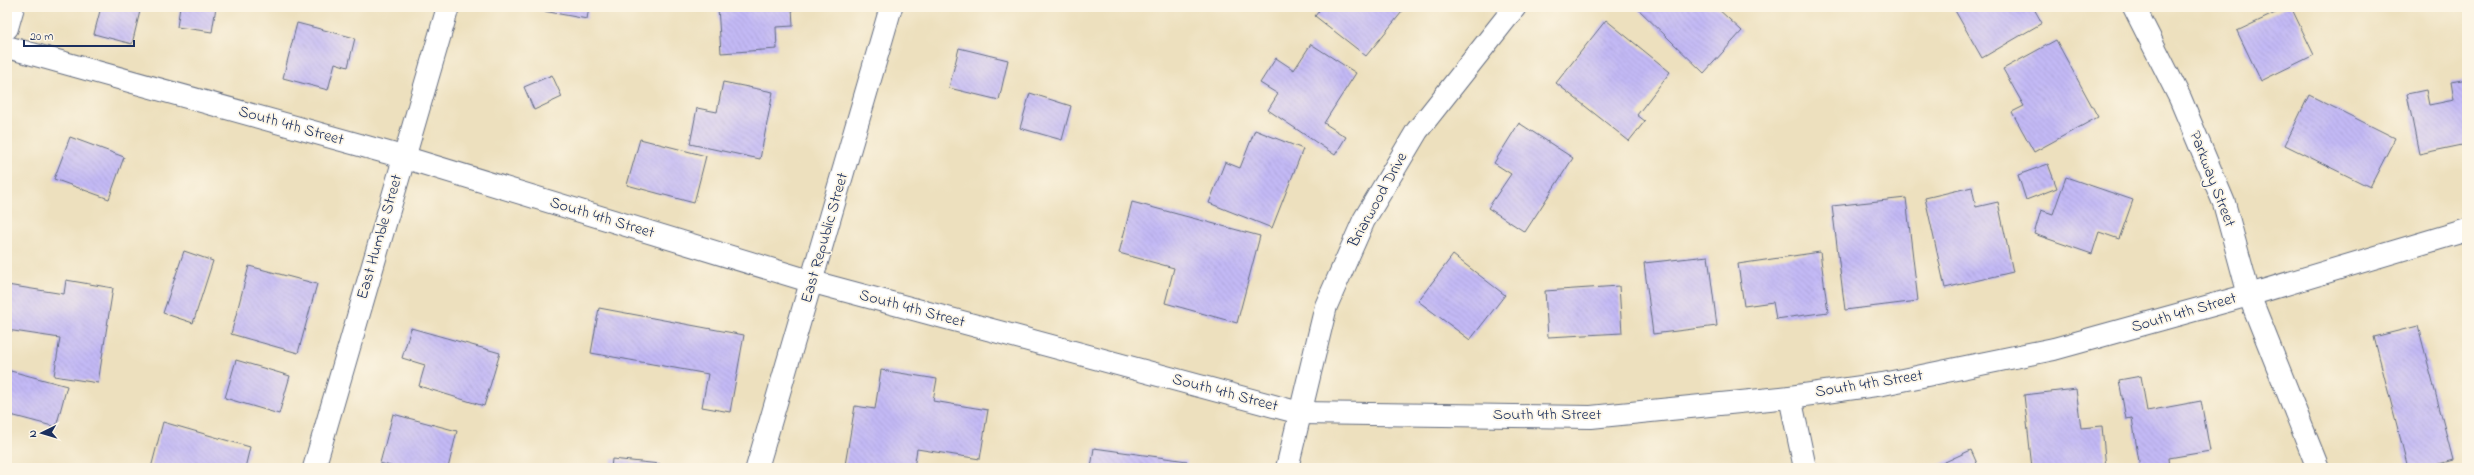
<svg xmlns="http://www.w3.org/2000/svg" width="2474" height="475" viewBox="0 0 2474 475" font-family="'Indie Flower',sans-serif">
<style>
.building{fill:url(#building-back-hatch)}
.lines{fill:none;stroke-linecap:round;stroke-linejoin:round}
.street-casing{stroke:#646d80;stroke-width:24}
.secondary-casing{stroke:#646d80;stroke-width:24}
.street{stroke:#fff;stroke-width:22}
.secondary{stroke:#fff;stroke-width:22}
.labels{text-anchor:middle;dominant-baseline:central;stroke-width:3.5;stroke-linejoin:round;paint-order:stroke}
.street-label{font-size:16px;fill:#1b2f5e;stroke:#fcf5e5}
</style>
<defs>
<pattern id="building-back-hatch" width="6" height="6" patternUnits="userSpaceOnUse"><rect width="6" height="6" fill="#c3b9f5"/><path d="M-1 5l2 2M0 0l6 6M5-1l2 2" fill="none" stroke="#a79fd4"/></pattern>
</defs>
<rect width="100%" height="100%" fill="#fcf5e5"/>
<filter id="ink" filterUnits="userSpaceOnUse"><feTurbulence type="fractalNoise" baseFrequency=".025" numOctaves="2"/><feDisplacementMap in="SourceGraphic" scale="8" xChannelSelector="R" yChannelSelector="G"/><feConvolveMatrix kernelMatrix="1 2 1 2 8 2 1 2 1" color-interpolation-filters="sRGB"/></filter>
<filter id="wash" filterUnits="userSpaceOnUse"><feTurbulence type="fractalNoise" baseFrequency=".012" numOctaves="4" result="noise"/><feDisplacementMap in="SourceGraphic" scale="16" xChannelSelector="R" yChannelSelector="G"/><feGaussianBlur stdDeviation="0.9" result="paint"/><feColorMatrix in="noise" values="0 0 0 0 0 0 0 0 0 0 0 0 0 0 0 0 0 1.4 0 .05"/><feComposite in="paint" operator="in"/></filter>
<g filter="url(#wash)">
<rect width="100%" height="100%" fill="#ede0be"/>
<g id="blocks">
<g class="building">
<polygon points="101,7 141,7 132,44 94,34"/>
<polygon points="180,7 216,7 212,32 177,27"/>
<polygon points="538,7 589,7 587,19 538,10"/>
<polygon points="718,7 792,7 793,26 776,27 777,49 721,53"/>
<polygon points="1322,7 1406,7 1366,56 1315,16"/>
<polygon points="1636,7 1716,7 1742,31 1704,73"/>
<polygon points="1953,7 2033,7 2042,23 1982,58"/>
<polygon points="2288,7 2291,7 2314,55 2261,81 2237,31"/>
<polygon points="1606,20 1670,72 1637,115 1645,121 1629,141 1556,83"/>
<polygon points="297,23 355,38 348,67 335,63 328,90 283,78"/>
<polygon points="2056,40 2098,117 2034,152 2012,112 2024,106 2003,69"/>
<polygon points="1311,44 1356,73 1324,123 1346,137 1335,155 1268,110 1278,94 1260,83 1276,58 1294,70"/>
<polygon points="959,48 1008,60 999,100 949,88"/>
<polygon points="552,75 562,97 534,110 524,87"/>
<polygon points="2467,79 2467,144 2419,154 2407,94 2426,90 2429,105 2454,100 2451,82"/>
<polygon points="723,82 773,92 760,159 690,144 697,108 717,112"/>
<polygon points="1030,93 1071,106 1062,140 1020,128"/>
<polygon points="2309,95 2395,138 2370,187 2285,145"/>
<polygon points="1519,123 1573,158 1525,232 1488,208 1511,174 1494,163"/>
<polygon points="1255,130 1303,149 1272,228 1209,203 1225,162 1240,168"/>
<polygon points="70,137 124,157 109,199 54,179"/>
<polygon points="640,139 706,156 694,203 627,185"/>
<polygon points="2048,164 2057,188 2026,200 2018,175"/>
<polygon points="2066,177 2133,200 2119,239 2099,232 2092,254 2034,234 2041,210 2053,214"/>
<polygon points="1972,187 1976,207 1998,202 2013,272 1945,288 1925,198"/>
<polygon points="1906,198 1918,301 1845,310 1832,206"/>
<polygon points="1132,202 1260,236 1237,323 1165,303 1174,268 1119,253"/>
<polygon points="184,251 213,261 193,323 163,313"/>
<polygon points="1820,252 1828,312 1776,319 1773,302 1744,306 1738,264"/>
<polygon points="1453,255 1505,295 1470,340 1418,301"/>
<polygon points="1708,256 1717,326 1653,334 1644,263"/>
<polygon points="249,266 317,284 298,353 231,334"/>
<polygon points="66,280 113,288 98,383 54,376 60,338 7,330 7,285 64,294"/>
<polygon points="1619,286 1622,333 1548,337 1545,291"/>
<polygon points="599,308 744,335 730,412 702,407 708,374 591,353"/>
<polygon points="2418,326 2453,460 2425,468 2408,468 2374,337"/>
<polygon points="411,328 500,353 484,406 419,386 425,365 402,358"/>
<polygon points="236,360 290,376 279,414 225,398"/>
<polygon points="7,370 67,386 56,427 7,414"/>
<polygon points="881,370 937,379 933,401 988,410 980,459 917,449 914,468 864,468 845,465 855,406 875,409"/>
<polygon points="2141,376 2147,411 2201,401 2210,451 2169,458 2170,468 2140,468 2132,418 2126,419 2119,380"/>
<polygon points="2076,389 2081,428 2102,426 2106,468 2032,468 2024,395"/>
<polygon points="393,414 457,431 448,468 397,468 380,463"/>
<polygon points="163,422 250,447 245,468 214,466 151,468"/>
<polygon points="1094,448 1187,461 1186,468 1091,468"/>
<polygon points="1971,450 1979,468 1932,468"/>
<polygon points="612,459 660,464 660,468 611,468"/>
</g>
</g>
</g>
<g filter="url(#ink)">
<use href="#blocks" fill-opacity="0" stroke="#646d80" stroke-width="1"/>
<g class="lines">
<defs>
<g id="street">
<polyline points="2134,7 2180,98 2224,203 2249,295 2318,468"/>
<polyline points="7,47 403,157 813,282 1300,413 1591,417 1790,397 1883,384 2054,349 2249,295 2467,230"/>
<polyline points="1790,397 1805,468"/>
<polyline points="314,468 448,7"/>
<polyline points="757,468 891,7"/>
<polyline points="1287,468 1326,306 1364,220 1417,131 1515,7"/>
</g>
<polyline id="secondary" points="7,28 13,7"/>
</defs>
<use href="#street" class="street-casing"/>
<use href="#secondary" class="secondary-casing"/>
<use href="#street" class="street"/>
<use href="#secondary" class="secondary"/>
</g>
</g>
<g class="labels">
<g class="street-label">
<text transform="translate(291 126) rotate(16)">South 4th Street</text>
<text transform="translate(2212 179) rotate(69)">Parkway Street</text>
<text transform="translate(1378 200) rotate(-61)">Briarwood Drive</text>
<text transform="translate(602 218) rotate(17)">South 4th Street</text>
<text transform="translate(380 237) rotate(-74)">East Humble Street</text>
<text transform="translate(825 238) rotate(-74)">East Republic Street</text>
<text transform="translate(912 309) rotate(15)">South 4th Street</text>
<text transform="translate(2184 313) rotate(-16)">South 4th Street</text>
<text transform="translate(1869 384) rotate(-9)">South 4th Street</text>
<text transform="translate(1225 393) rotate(15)">South 4th Street</text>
<text x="1547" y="415">South 4th Street</text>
</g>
</g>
<rect width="2474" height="475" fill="none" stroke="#fcf5e5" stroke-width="24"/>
<g transform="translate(42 433) rotate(265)" stroke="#fcf5e5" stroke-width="3" paint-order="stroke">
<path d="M0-3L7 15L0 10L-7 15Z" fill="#1b2f5e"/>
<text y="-6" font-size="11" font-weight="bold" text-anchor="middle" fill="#1b2f5e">N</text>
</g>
<path d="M24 40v6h110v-6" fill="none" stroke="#1b2f5e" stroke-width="2"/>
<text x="30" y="40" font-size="12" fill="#1b2f5e" stroke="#fcf5e5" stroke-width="3" paint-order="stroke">20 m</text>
</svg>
